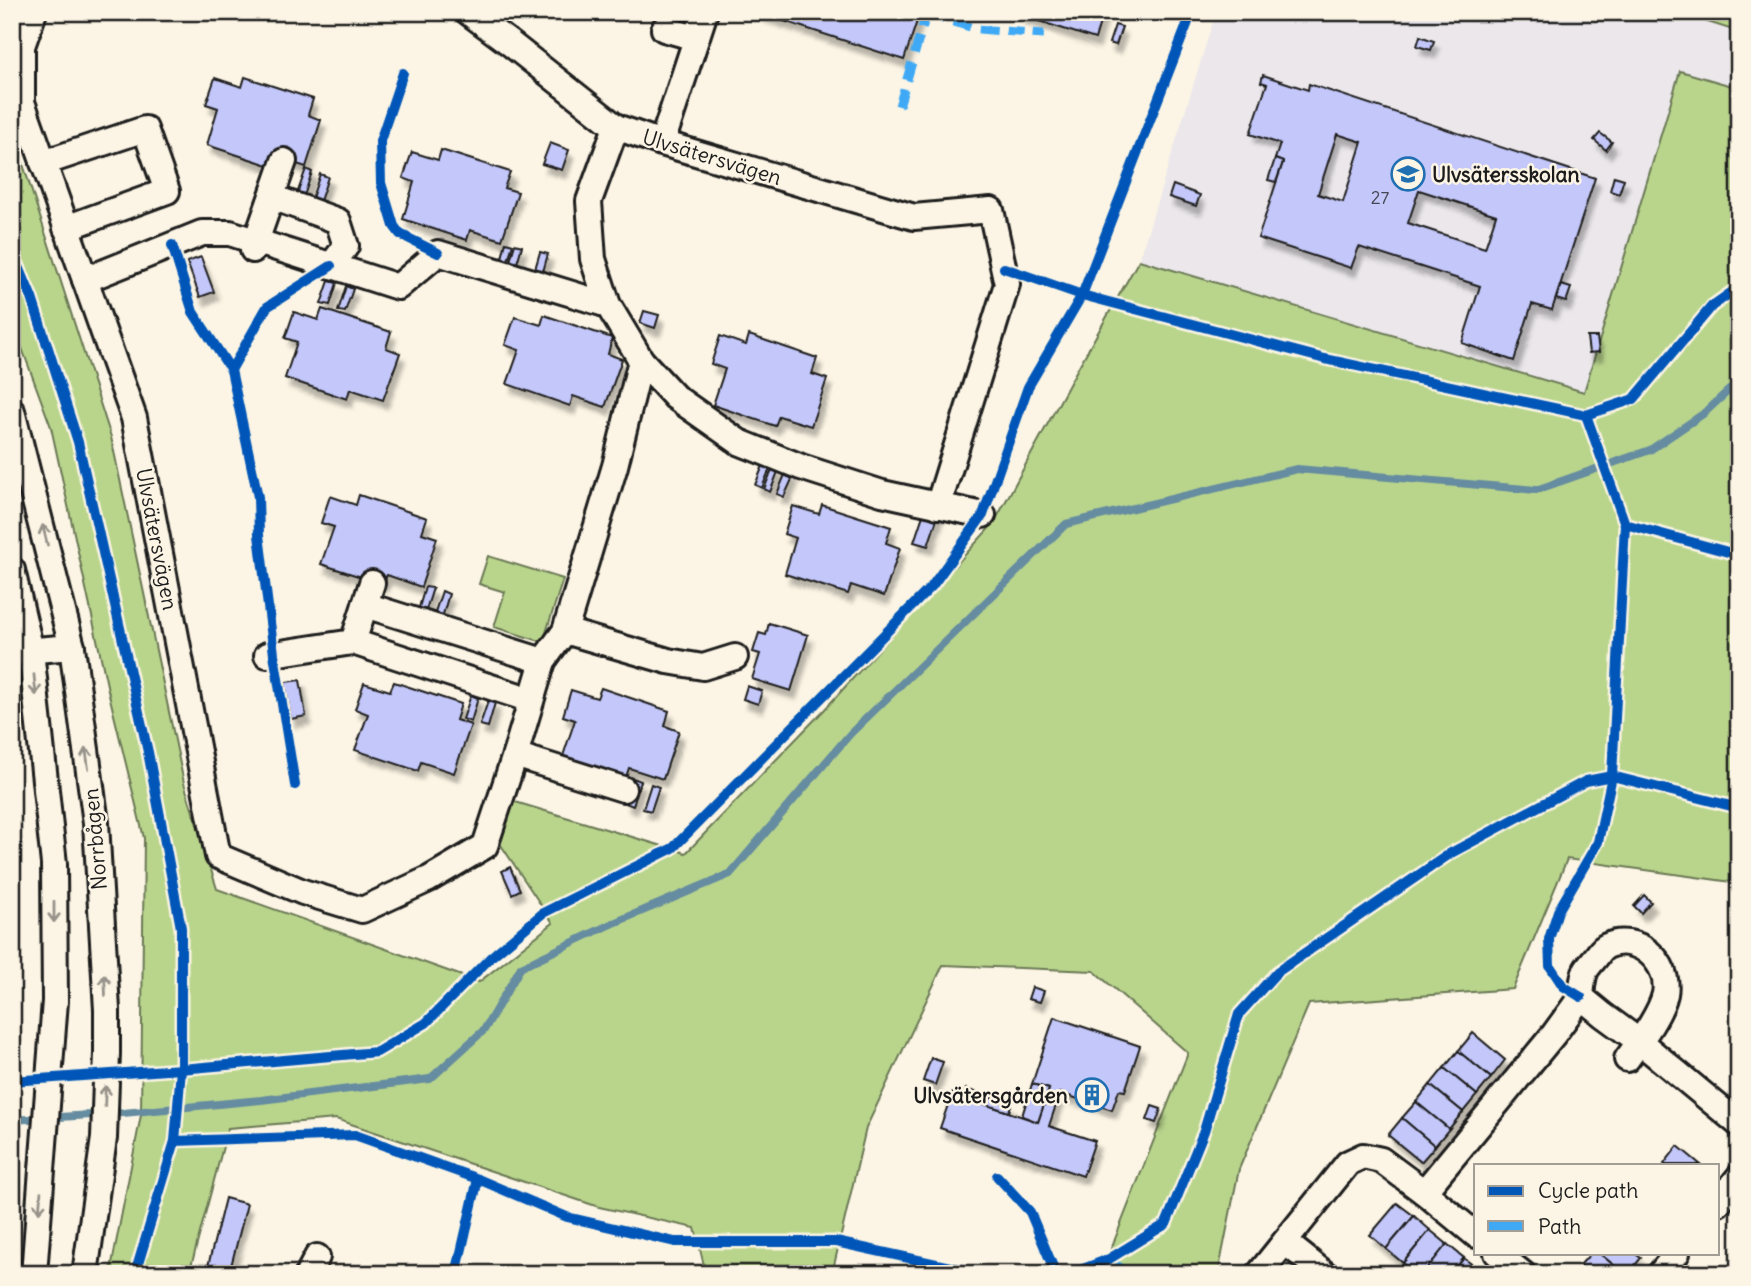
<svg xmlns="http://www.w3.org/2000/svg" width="1751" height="1286" viewBox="0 0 1751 1286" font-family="Delius,sans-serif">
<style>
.built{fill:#ebe7eb}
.green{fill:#b9d58c;stroke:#6a7854;stroke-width:2}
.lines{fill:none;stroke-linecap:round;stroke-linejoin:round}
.stream{stroke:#658ca0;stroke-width:8}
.building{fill:#c3c7f9;stroke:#1c1c1c;stroke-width:2;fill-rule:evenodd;filter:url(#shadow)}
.minor-casing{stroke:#1c1c1c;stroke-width:30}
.minor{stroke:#fcf5e5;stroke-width:24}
.quiet{stroke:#3fa9f5;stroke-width:9;stroke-dasharray:18 9;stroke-linecap:butt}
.cycleway-casing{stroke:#fcf5e5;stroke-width:15}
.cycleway{stroke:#0057b8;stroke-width:10}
.oneway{stroke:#97938b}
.labels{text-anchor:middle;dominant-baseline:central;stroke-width:5;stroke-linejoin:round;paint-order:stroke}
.number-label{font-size:18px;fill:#464753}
.street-label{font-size:21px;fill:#1c1c1c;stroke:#fcf5e5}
.poi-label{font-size:21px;font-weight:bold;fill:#1c1c1c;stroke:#fcf5e5;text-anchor:start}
</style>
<defs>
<filter id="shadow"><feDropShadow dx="4.5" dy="8" stdDeviation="2" flood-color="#0004"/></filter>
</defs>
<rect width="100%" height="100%" fill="#fcf5e5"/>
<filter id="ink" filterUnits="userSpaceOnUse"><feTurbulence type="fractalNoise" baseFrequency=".0143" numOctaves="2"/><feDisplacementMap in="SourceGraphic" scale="14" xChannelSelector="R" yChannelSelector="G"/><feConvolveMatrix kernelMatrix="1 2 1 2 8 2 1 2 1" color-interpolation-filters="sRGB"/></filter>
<g filter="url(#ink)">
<polygon class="built" points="1216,12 1739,12 1739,88 1680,71 1584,392 1139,260"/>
<g class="green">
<polygon points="1676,12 1739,12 1739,32"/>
<polygon points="1680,71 1739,88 1739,680 1731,688 1739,695 1739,883 1567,859 1513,989 1309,1004 1239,1169 1218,1274 1106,1274 1104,1267 1188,1053 1094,971 943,965 866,1128 832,1274 706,1274 695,1228 599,1207 336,1119 228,1128 189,1274 110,1274 141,1115 144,838 108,690 51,427 12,321 12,130 111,437 184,783 217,889 479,982 553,923 499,842 512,801 686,853 825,709 994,523 1079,366 1139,260 1584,392"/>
<polygon points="488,556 563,579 543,642 494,627 505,592 479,584"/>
</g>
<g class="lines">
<polyline class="stream" points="12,1120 123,1113 261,1100 430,1079 484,1030 521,967 609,925 730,874 850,734 1066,524 1297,469 1536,490 1650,450 1703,414 1739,381"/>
</g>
<g class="building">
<polygon points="756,12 920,12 904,60"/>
<polygon points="1021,12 1103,12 1095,39 1020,15"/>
<polygon points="1115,25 1122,27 1116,45 1109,43"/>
<polygon points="1420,36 1434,41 1431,50 1417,46"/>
<path d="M 1263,75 L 1308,90 L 1309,84 L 1595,178 L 1552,310 L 1532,304 L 1514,361 L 1462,343 L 1480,286 L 1359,247 L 1351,268 L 1258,238 L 1283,162 L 1275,159 L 1280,144 L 1250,134 L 1267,84 L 1261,82 ZM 1337,134 L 1362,142 L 1343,202 L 1318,194 ZM 1419,190 L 1496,215 L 1485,248 L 1408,223 Z"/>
<polygon points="245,77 313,99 308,115 321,120 306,167 272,156 268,165 207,145 218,108 206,104 215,78 242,87"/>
<polygon points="1600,133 1612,142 1606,150 1594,140"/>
<polygon points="550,143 569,150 562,170 542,164"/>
<polygon points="441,150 510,172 504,188 518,192 502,240 470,230 467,240 403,219 414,182 403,178 412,152 438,160"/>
<polygon points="1275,159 1283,162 1276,182 1268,180"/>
<polygon points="306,169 312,172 304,196 297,194"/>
<polygon points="320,174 328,177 320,201 312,198"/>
<polygon points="1614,176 1624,179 1619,194 1610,191"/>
<polygon points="1173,185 1200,195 1196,206 1169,197"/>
<polygon points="506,242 513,244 506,267 500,266"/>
<polygon points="515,244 522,246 515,270 508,268"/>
<polygon points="540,252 548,254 541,279 533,276"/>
<polygon points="201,257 214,292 200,297 187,262"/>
<polygon points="329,281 337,283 330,305 326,304 325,305 321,304"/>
<polygon points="1561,285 1571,288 1566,302 1556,299"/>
<polygon points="346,286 353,289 345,312 338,311"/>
<polygon points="322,309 391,332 386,348 400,353 383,400 350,389 347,399 285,378 297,342 285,338 294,312 318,320"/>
<polygon points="644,311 659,315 655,328 640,323"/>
<polygon points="544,315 612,338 608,354 622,359 605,407 573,396 570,406 507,384 519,350 505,345 515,317 541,325"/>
<polygon points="749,335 817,358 812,374 827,379 811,426 779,416 775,426 713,405 725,369 711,364 720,336 746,345"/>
<polygon points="1587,337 1597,337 1599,352 1589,353"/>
<polygon points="764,463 771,466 762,488 755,485"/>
<polygon points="773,467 779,469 770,492 764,489"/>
<polygon points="786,472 794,475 784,497 777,494"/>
<polygon points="359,495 427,518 422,533 437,538 421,587 387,575 383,584 321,564 334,527 321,523 330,496 356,505"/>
<polygon points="822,505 891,527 886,543 900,548 884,596 851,585 848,594 785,574 796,538 784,534 793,506 819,514"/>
<polygon points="926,506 940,510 928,546 914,542"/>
<polygon points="425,587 433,588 425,613 418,611"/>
<polygon points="442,591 449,594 442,618 434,615"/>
<polygon points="769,623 808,635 791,691 752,679 760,654 753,652 759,633 766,635"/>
<polygon points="300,680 306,716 291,719 285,682"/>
<polygon points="394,682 461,704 456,720 471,725 454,773 421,762 418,771 355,750 368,714 355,709 364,683 390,691"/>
<polygon points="747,686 762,691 758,704 743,699"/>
<polygon points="601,688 669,711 665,726 679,731 663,779 629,768 626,777 563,756 575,720 563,716 571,690 597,698"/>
<polygon points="471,695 478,698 471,722 463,719"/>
<polygon points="488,701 495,703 488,727 480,725"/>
<polygon points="633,778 641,781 633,806 625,803"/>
<polygon points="651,784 659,787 651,811 643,809"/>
<polygon points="510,867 520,890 512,894 502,871"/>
<polygon points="1644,895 1651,902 1641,913 1634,906"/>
<polygon points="1032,987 1044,991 1040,1002 1028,999"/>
<polygon points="1054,1017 1140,1046 1125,1091 1119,1090 1112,1110 1060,1093 1049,1126 1095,1141 1083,1176 940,1128 952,1093 1038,1122 1049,1089 1032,1084"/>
<polygon points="1473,1033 1505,1060 1491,1078 1458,1051"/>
<polygon points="1458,1051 1491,1078 1477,1095 1444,1068"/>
<polygon points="931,1058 943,1062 935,1085 923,1081"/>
<polygon points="1444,1068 1477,1095 1463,1112 1430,1085"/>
<polygon points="1032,1084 1049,1089 1038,1122 1022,1116"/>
<polygon points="1430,1085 1463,1112 1449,1129 1416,1102"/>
<polygon points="966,1089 1011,1105 1009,1112 963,1097"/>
<polygon points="1416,1102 1449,1129 1435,1146 1402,1118"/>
<polygon points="1152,1106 1161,1109 1156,1123 1147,1120"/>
<polygon points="1402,1118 1435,1146 1421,1162 1388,1135"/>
<polygon points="1678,1146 1701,1165 1666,1165 1664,1164"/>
<polygon points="225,1198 247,1204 229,1274 206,1274"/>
<polygon points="1397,1203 1414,1216 1386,1249 1370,1235"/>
<polygon points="1414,1216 1430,1230 1403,1263 1386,1249"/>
<polygon points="1430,1230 1447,1244 1423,1274 1416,1274 1403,1263"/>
<polygon points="1447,1244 1464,1258 1451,1274 1423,1274"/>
<polygon points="1591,1253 1599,1253 1625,1274 1591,1274 1580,1265"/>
<polygon points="1599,1253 1634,1253 1641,1258 1628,1274 1625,1274"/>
<polygon points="1464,1258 1481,1272 1480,1274 1451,1274"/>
</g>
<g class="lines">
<defs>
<g id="minor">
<polyline points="34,12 22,46 22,102 134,418 218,856 303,892 362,910 429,879 485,846 515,755 543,661 565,631 615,466 641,360"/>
<polyline points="468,12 511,44 616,127 662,143 914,217 991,210 1007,284 938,506"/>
<polyline points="664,29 696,38"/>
<polyline points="616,127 589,201 593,259 608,305 641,360 675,397 739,442 801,467 882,493 983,515"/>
<polyline points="662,143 705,12"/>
<polyline points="43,163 145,129 167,191 66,228"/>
<polyline points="272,197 338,221 346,246 331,266"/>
<polyline points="253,250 284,161"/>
<polyline points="85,280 202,233 230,233 398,287 438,253 608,305"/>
<polyline points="12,411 72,647 96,823 107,1010 107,1053 104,1138 85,1274"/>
<polyline points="12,570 31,651 54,864 55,1001 34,1274"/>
<polyline points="365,605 543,661"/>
<polyline points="565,631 668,661 703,667 735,657"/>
<polyline points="353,642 531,700"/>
<polyline points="12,652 72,647"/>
<polyline points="267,655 353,642 372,583"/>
<polyline points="515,755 623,789"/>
<path d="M 1627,1059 C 1640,1041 1660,1015 1665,994 C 1671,962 1636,932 1607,946 C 1602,948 1599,953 1596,957 C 1593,961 1588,966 1586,970 C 1582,978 1582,989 1581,997 L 1603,1015 L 1640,1042 L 1739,1124"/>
<polyline points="1424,1192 1476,1235"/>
<polyline points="1718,1203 1739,1177"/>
<polyline points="1285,1242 1325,1274"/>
<polyline points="1497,1253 1523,1274"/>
<polyline points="308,1274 317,1257"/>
<polyline points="1259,1274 1348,1163 1363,1156 1381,1160 1424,1192 1554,1034 1581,997"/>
<polyline points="1660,1274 1677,1253"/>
</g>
</defs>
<use href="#minor" class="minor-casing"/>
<use href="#minor" class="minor"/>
<g class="quiet">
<polyline points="927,14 977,29 1044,34"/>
<polyline points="899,106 927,12"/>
<polyline points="1109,1259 1128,1274"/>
</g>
<defs>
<g id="cycleway">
<polyline points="403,73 380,141 381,183 394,226 400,234 438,253"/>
<polyline points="172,245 193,312 231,370 258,497 259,535 274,654 295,785"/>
<polyline points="12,250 32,298 78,442 148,752 181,928 181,1069 175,1141 135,1274"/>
<polyline points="1004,268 1082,295 1325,359 1586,415 1634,399 1712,306 1739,287"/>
<polyline points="231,370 267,307 331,266"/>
<polyline points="1625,524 1739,555"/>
<polyline points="1581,997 1563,986 1550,966 1549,939 1558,911 1598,842 1612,776 1625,524 1586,415"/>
<polyline points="12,1081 181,1069 377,1052 426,1023 491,957 543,913 673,848 932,586 983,515 1028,387 1082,295 1192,12"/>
<polyline points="175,1141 355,1135 478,1179 567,1217 675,1242 836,1242 982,1274"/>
<polyline points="997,1176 1030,1212 1056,1274"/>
<polyline points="456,1274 478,1179"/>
<polyline points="1070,1274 1109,1259 1166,1224 1204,1131 1239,1014 1277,972 1451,853 1586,781 1612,776 1739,808"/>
</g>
</defs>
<use href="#cycleway" class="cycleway-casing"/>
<use href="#cycleway" class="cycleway"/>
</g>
<defs><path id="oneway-shaft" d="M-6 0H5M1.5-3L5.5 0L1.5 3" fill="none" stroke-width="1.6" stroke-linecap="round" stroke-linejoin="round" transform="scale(1.75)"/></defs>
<g class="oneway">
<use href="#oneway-shaft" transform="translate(45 535) rotate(-104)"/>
<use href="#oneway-shaft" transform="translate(35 685) rotate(84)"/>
<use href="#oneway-shaft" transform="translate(87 758) rotate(-98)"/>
<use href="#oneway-shaft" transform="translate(54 912) rotate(90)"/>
<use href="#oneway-shaft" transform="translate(105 985) rotate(-93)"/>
<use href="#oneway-shaft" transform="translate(105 1096) rotate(-88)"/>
<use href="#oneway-shaft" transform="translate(40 1202) rotate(95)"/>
</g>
</g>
<defs>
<symbol id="school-ring" viewBox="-11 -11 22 22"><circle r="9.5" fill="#fcf5e5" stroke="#1f6fb2" stroke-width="1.5"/><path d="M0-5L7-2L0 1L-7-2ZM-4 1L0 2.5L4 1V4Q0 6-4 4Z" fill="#1f6fb2"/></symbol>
<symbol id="building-ring" viewBox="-11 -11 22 22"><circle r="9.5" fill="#fcf5e5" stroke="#1f6fb2" stroke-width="1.5"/><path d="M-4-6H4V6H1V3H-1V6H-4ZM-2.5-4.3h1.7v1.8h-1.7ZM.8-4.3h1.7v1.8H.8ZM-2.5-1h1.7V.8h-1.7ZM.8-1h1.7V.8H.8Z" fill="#1f6fb2"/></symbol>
</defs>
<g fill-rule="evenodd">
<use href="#school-ring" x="1389" y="155" width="38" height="38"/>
<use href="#building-ring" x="1073" y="1076" width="38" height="38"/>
</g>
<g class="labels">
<g class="number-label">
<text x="1380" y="197">27</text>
</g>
<g class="street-label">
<text transform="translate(712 157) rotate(17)">Ulvsätersvägen</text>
<text transform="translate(157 539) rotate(79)">Ulvsätersvägen</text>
<text transform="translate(95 839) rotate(-95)">Norrbågen</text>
</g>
<g class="poi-label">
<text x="1432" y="174">Ulvsätersskolan</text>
<text x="1068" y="1095" text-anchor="end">Ulvsätersgården</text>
</g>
</g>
<rect width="1751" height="1286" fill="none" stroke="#fcf5e5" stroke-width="42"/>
<rect x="21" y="21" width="1709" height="1244" fill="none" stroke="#1c1c1c" stroke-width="2.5" filter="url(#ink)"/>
<rect x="1474" y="1164" width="245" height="91" fill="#fcf5e5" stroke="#a29e95" stroke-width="2"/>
<rect x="1488" y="1186" width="35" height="10" fill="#0057b8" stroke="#a29e95" stroke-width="2"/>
<text x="1538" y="1198" font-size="21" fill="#1c1c1c">Cycle path</text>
<rect x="1488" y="1221" width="35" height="10" fill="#3fa9f5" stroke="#a29e95" stroke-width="2"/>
<text x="1538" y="1234" font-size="21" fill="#1c1c1c">Path</text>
</svg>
